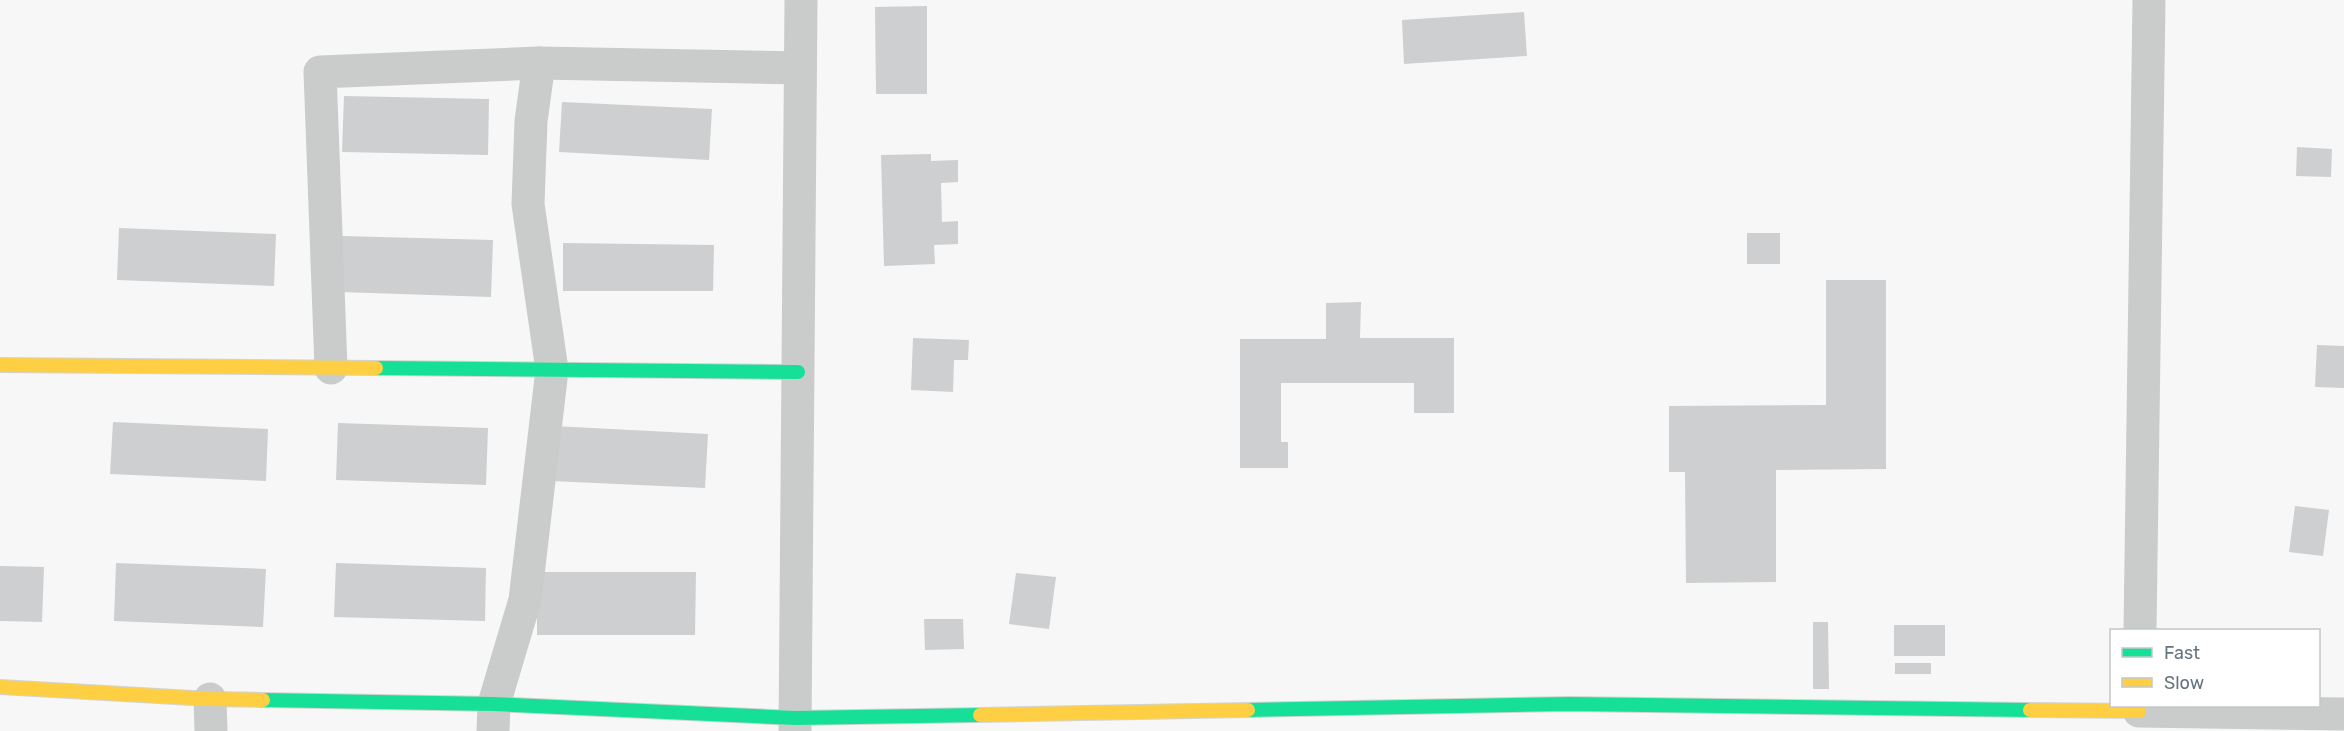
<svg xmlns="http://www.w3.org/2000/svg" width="2344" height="731" viewBox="0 0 2344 731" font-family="Rubik,sans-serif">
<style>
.building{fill:#cecfd0}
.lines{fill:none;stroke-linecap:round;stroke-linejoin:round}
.fast-casing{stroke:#d3d4d5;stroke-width:16}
.slow-casing{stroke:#d3d4d5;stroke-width:16}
.street{stroke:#cacccc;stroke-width:33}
.fast{stroke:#16e098;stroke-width:14}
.slow{stroke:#ffcf43;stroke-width:14}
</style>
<rect width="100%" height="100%" fill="#f7f7f7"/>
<g class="building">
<polygon points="927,6 927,94 876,94 875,7"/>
<polygon points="1524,12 1527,56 1404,64 1402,20"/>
<polygon points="344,96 489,99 488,155 342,152"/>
<polygon points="562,102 712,109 709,160 559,152"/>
<polygon points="2297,147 2332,149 2331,177 2296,176"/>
<polygon points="931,154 931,161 958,160 958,182 941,183 942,222 958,221 958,244 934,245 935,264 884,266 881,155"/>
<polygon points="119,228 276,234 274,286 117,280"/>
<rect x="1747" y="233" width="33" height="31"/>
<polygon points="342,236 493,240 491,297 340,292"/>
<polygon points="563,243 714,245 713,291 563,291"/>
<polygon points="1826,280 1886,280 1886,469 1776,470 1776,582 1686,583 1685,472 1669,472 1669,406 1826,405"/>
<polygon points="1361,302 1360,338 1454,338 1454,413 1414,413 1414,383 1281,383 1281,442 1288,442 1288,468 1240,468 1240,339 1326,339 1326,303"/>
<polygon points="913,338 969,340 968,360 954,360 953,392 911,390"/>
<polygon points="2317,345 2344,346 2344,388 2315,387"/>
<polygon points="113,422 268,429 266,481 110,474"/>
<polygon points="338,423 488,428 486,485 336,480"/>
<polygon points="554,426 708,434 705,488 551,481"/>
<polygon points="2295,506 2329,510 2323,556 2289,552"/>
<polygon points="116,563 266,569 263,627 114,621"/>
<polygon points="336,563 486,568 485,621 334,617"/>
<polygon points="0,566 44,567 42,622 0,621"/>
<polygon points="537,572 696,572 695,635 537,635"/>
<polygon points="1016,573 1056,577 1049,629 1009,624"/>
<polygon points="924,619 963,619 964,649 925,650"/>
<polygon points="1813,622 1828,622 1829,689 1813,689"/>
<rect x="1894" y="625" width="51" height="31"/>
<rect x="1895" y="663" width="36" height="11"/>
</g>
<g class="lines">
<defs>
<g id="fast">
<polyline points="376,368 798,372"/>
<polyline points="263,700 494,704 795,718 980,715"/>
<polyline points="1248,710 1569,704 2030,710"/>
</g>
<g id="slow">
<polyline points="0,365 376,368"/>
<polyline points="0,687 210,699 263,700"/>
<polyline points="2030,710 2139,711 2139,706"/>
<polyline points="980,715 1248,710"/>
</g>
</defs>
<use href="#fast" class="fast-casing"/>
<use href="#slow" class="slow-casing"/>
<g class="street">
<polyline points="331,368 320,72 539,63 800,68"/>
<polyline points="2140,630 2149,0"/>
<polyline points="210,699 211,731"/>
<polyline points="2139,711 2344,714"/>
<polyline points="493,731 494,704 525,600 552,370 528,204 531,121 539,63"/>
<polyline points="795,731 801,0"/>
</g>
<use href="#fast" class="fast"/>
<use href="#slow" class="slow"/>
</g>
<rect x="2110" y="629" width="210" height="78" fill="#ffffff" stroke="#c2c7cb" stroke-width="1.5"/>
<rect x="2122" y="648" width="30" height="9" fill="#16e098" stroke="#c2c7cb" stroke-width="1.5"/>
<text x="2164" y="659" font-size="18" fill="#66747e">Fast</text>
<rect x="2122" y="678" width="30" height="9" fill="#ffcf43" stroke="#c2c7cb" stroke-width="1.5"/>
<text x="2164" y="689" font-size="18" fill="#66747e">Slow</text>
</svg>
